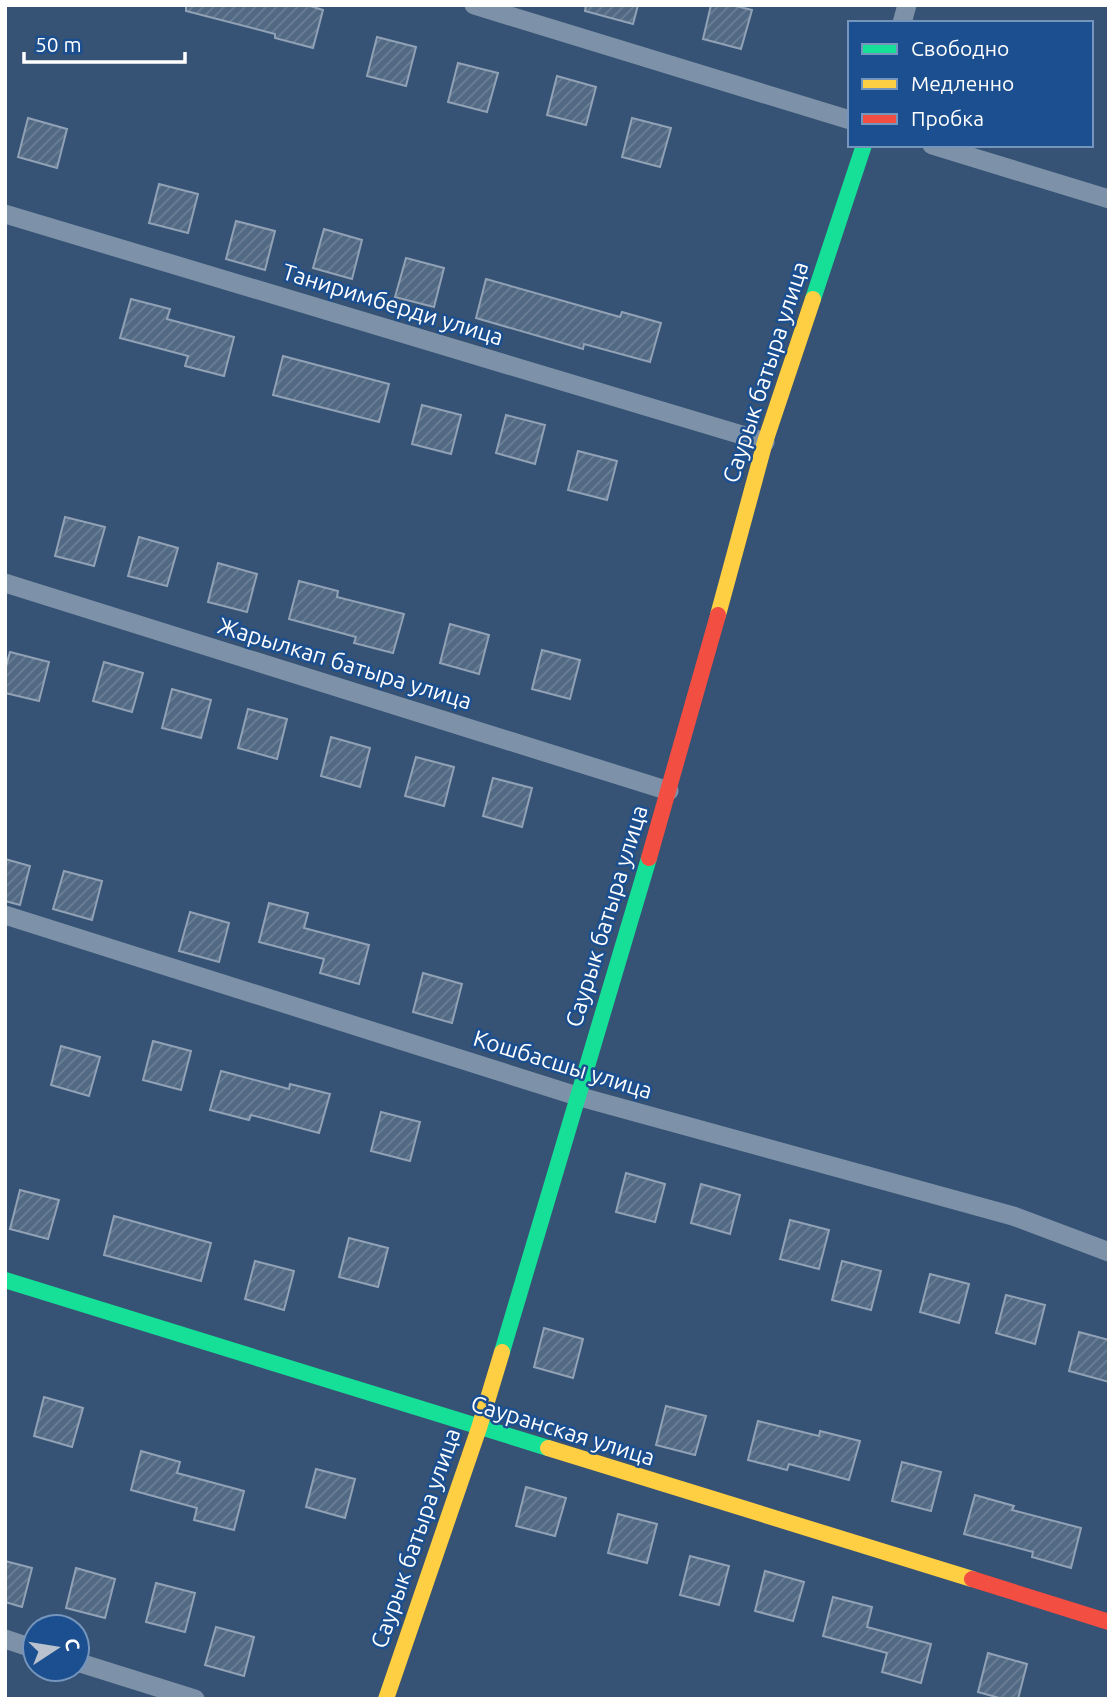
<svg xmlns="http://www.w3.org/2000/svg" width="1114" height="1704" viewBox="0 0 1114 1704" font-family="Ubuntu,sans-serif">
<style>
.building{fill:url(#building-hatch);stroke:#92a2b6;stroke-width:2}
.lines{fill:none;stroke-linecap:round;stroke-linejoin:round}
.street{stroke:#7d92a8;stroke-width:19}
.fast{stroke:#16e098;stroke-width:16}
.slow{stroke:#ffcf43;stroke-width:16}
.jam{stroke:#f24e42;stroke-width:16}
.labels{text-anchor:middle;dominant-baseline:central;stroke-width:5;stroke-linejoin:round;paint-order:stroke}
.street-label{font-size:23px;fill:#fff;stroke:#1b4f8f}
</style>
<defs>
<pattern id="building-hatch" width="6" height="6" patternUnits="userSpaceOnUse" patternTransform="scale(1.75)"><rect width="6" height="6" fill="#526984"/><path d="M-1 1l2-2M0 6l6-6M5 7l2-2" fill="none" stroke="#6c8096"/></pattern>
</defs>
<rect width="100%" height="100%" fill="#365274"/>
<g class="building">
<polygon points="186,5 307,5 323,10 313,48 275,38 275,34 186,11"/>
<polygon points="586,5 638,5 633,24 585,11"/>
<polygon points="711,5 732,5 752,10 741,49 703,39"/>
<polygon points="377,37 416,47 406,86 367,76"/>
<polygon points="458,63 498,73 487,112 448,102"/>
<polygon points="557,76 596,87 586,125 547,115"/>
<polygon points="28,118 67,129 57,168 18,157"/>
<polygon points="632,118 671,128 660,167 622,157"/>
<polygon points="159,184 198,194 188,233 149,223"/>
<polygon points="236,221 275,231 265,270 226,259"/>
<polygon points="324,229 362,240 352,279 313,268"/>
<polygon points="406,258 444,268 434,307 395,297"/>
<polygon points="486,279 620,317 622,312 661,323 650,362 584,344 583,349 476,318"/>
<polygon points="131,299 170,309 167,319 234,337 224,376 185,366 188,356 120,338"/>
<polygon points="283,356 389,384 379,422 273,395"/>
<polygon points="422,405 461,415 451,454 412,444"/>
<polygon points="506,415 545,425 535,464 496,453"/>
<polygon points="578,451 617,461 607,500 568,490"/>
<polygon points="65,517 105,527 94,566 55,556"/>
<polygon points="139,537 178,548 167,586 128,576"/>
<polygon points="218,563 257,574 247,612 208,602"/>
<polygon points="299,581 338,591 337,597 404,614 393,653 354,643 356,637 289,619"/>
<polygon points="450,624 489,635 479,674 440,663"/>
<polygon points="542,650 580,660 570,699 532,689"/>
<polygon points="10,652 49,662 39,701 5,693 5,670"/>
<polygon points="104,662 143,673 132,712 93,701"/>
<polygon points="172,689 211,700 201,738 162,728"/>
<polygon points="248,709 287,719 277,759 238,748"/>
<polygon points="331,737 370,748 360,787 321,776"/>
<polygon points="416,757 454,767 444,806 405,796"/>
<polygon points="493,778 532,788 522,827 483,816"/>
<polygon points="5,859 30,866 20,905 5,901"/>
<polygon points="64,871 102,881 92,920 53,909"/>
<polygon points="269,903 308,913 304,928 369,945 359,984 320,973 324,959 259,942"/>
<polygon points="190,912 229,923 219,962 179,951"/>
<polygon points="423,973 462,984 452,1023 413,1012"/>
<polygon points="153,1041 191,1051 181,1090 143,1080"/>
<polygon points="61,1046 100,1057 89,1096 51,1085"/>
<polygon points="221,1071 289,1089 290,1084 330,1094 319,1133 251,1115 249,1120 210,1110"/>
<polygon points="381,1112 420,1122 410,1161 371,1151"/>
<polygon points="626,1173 665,1184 655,1222 616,1212"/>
<polygon points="701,1184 740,1195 730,1234 691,1223"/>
<polygon points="20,1190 59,1200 48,1239 10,1229"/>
<polygon points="114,1216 211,1243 201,1281 104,1255"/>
<polygon points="790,1220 829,1230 819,1269 780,1259"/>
<polygon points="349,1238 388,1248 378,1287 339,1277"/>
<polygon points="255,1261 294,1271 284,1310 245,1299"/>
<polygon points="842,1261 881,1271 871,1310 832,1300"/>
<polygon points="930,1274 969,1284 959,1323 920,1312"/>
<polygon points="1006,1295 1045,1305 1035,1344 996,1333"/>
<polygon points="544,1328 583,1339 573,1378 534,1367"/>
<polygon points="1079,1332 1109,1340 1109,1382 1069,1371"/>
<polygon points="44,1397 83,1408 72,1447 34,1436"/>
<polygon points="666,1406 706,1416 695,1455 656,1445"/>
<polygon points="758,1421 819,1436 820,1431 860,1441 849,1480 789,1464 787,1470 748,1460"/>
<polygon points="141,1451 180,1462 177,1473 244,1491 234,1530 194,1520 197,1508 131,1490"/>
<polygon points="902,1462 941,1472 931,1511 892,1501"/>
<polygon points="316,1469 355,1479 345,1518 306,1507"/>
<polygon points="526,1487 566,1498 555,1536 516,1526"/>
<polygon points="975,1495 1014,1506 1012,1510 1081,1528 1071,1568 1032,1557 1033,1552 964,1534"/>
<polygon points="618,1514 657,1524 647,1563 608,1553"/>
<polygon points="690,1556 729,1566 719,1605 680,1595"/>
<polygon points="5,1561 32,1568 22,1607 5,1602"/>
<polygon points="76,1568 115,1579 105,1618 66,1608"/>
<polygon points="765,1571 804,1582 793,1621 755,1611"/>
<polygon points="156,1583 195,1593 185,1632 146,1622"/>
<polygon points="833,1597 872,1607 867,1627 931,1644 921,1683 882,1672 887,1653 823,1636"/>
<polygon points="216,1627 254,1637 244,1676 205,1665"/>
<polygon points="988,1653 1027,1664 1018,1699 1003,1699 978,1692"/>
</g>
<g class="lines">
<g class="street">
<polyline points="474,5 850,120"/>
<polyline points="902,23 907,5"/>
<polyline points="932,145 1109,199"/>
<polyline points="5,214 765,442"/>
<polyline points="5,583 669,791"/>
<polyline points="5,915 577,1096 1013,1216 1109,1252"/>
<polyline points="5,1639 35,1649"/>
<polyline points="77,1662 195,1699"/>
</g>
<g class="fast">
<polyline points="813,299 864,145"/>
<polyline points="5,1280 548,1448"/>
<polyline points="502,1352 649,858"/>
</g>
<g class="slow">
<polyline points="718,615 765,442 813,299"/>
<polyline points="548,1448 972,1579"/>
<polyline points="386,1699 479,1428 502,1352"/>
</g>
<g class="jam">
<polyline points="649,858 718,615"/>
<polyline points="972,1579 1109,1622"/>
</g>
</g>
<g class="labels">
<g class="street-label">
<text transform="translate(393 304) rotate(17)">Таниримберди улица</text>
<text transform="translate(765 372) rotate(-72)">Саурык батыра улица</text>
<text transform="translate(345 663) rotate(17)">Жарылкап батыра улица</text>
<text transform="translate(606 916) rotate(-73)">Саурык батыра улица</text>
<text transform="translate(563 1064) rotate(17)">Кошбасшы улица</text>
<text transform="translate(563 1430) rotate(17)">Сауранская улица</text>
<text transform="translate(415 1538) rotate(-71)">Саурык батыра улица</text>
</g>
</g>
<rect width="1114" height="1704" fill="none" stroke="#ffffff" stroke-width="14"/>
<rect x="848" y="21" width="245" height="126" fill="#1b4f8f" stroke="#7695bc" stroke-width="2"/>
<rect x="862" y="44" width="35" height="10" fill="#16e098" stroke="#7695bc" stroke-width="2"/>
<text x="911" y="56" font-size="21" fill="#ffffff">Свободно</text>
<rect x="862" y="79" width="35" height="10" fill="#ffcf43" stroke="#7695bc" stroke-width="2"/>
<text x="911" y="91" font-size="21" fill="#ffffff">Медленно</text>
<rect x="862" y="114" width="35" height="10" fill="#f24e42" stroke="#7695bc" stroke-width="2"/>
<text x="911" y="126" font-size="21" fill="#ffffff">Пробка</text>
<g transform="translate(56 1648) rotate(78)"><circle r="33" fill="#1b4f8f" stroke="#7695bc" stroke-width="2"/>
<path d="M0-5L12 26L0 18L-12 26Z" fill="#b9c2ce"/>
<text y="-10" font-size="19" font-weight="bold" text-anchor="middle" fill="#ffffff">С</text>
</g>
<path d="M24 52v10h161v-10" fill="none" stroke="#ffffff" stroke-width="3.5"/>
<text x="35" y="52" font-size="21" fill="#ffffff" stroke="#1b4f8f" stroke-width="5" paint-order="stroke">50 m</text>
</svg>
